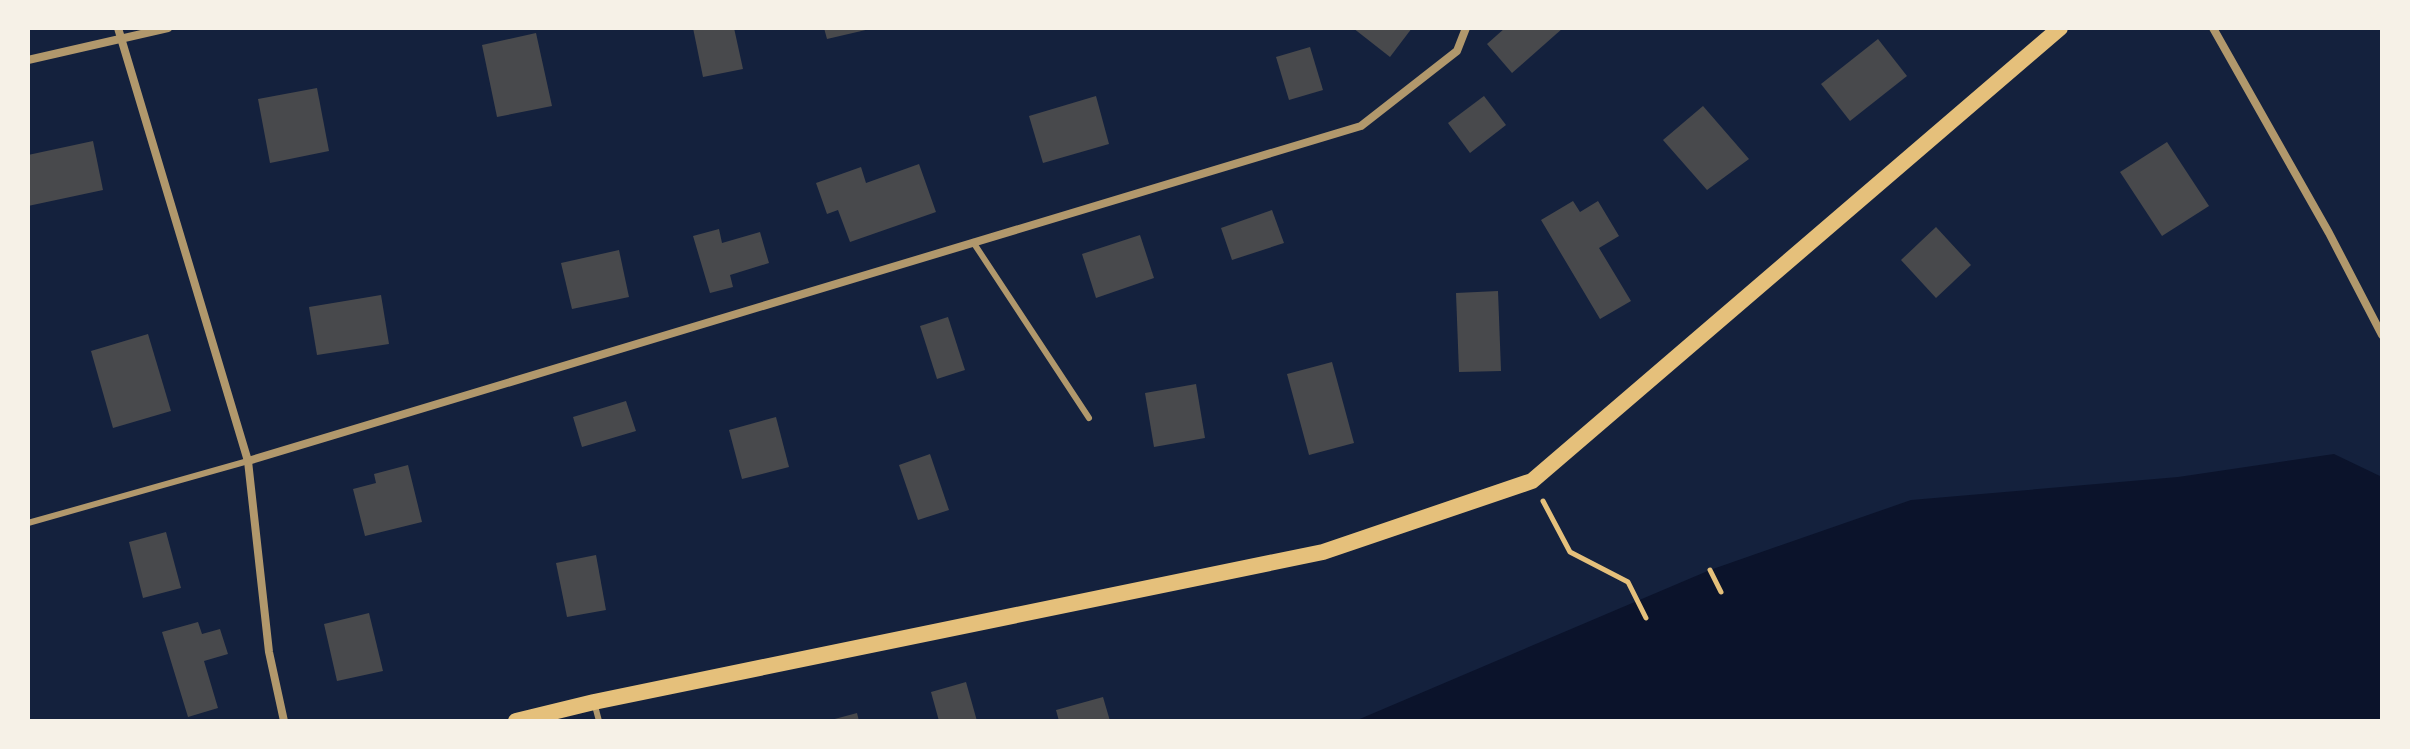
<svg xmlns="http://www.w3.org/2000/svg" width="2410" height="749" viewBox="0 0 2410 749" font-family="'PT Sans Narrow',sans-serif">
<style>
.water{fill:#0b132b}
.building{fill:#48494c}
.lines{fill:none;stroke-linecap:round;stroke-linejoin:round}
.path{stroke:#e5c07b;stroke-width:5}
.service{stroke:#b1986c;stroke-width:6}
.minor{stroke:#b1986c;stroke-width:8}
.secondary{stroke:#e5c07b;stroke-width:16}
</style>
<rect width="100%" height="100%" fill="#14213d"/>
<polygon class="water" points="2334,454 2382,477 2382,721 1355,721 1710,570 1911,500 2178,477"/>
<g class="building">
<polygon points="693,28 734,28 743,69 703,77"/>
<polygon points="824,28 870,28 870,29 827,39"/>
<polygon points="1353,28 1412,28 1390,57"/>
<polygon points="1505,28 1563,28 1512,73 1487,44"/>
<polygon points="536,33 552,106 497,117 482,45"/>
<polygon points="1878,39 1907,76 1850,121 1821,84"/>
<polygon points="1310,47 1323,90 1289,100 1276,57"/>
<polygon points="317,88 329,151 270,163 258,99"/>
<polygon points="1096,96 1109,144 1043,163 1029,116"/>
<polygon points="1484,96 1506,125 1470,153 1448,123"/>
<polygon points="1703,106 1749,159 1707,190 1663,140"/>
<polygon points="93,141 103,190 28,206 28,155"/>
<polygon points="2167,142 2209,206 2162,236 2120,172"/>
<polygon points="919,164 936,212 850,242 838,210 827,214 816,183 861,167 866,183"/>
<polygon points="1573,201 1580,212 1598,201 1619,236 1599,248 1631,301 1600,319 1541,220"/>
<polygon points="1272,210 1284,243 1232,260 1221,228"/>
<polygon points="1936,227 1971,265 1936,298 1901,260"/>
<polygon points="719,229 722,243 760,232 769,263 730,275 733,287 710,293 693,236"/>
<polygon points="1140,235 1154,278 1096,298 1082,254"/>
<polygon points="619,250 629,297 572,309 561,263"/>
<polygon points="1498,291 1501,371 1459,372 1456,293"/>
<polygon points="381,295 389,344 317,355 309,307"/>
<polygon points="948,317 965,370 937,379 920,326"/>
<polygon points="148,334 171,411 113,428 91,351"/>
<polygon points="1332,362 1354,443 1309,455 1287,374"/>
<polygon points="1196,384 1205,438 1154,447 1145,393"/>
<polygon points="626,401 636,431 582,447 573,417"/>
<polygon points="776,417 789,467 742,479 729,430"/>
<polygon points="930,454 949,510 918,520 899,465"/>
<polygon points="408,465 422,522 365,536 353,489 376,483 374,474"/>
<polygon points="166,532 181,588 143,598 129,542"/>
<polygon points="596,555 606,610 567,617 556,563"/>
<polygon points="369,613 383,671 337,681 324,624"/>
<polygon points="198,622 202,634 220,629 228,654 204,661 218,708 188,717 162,632"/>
<polygon points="966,682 977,721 939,721 931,692"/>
<polygon points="1103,697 1110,721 1059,721 1056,710"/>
<polygon points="857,713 859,721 831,721 831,720"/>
</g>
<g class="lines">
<g class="path">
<polyline points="1543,501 1570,552 1628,582 1646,618"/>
<polyline points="1710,570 1721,592"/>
</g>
<g class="service">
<polyline points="973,242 1089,418"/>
<polyline points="28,523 248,461"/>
<polyline points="594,702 599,721"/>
</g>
<g class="minor">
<polyline points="118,28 248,461 269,652 284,721"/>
<polyline points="2213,28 2329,233 2382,335"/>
<polyline points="28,60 168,28"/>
<polyline points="248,461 1361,126 1457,51 1466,28"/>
</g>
<polyline class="secondary" points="516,721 594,702 1323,552 1532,481 2060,28"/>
</g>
<rect width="2410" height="749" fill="none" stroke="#f6f1e7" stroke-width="60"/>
</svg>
